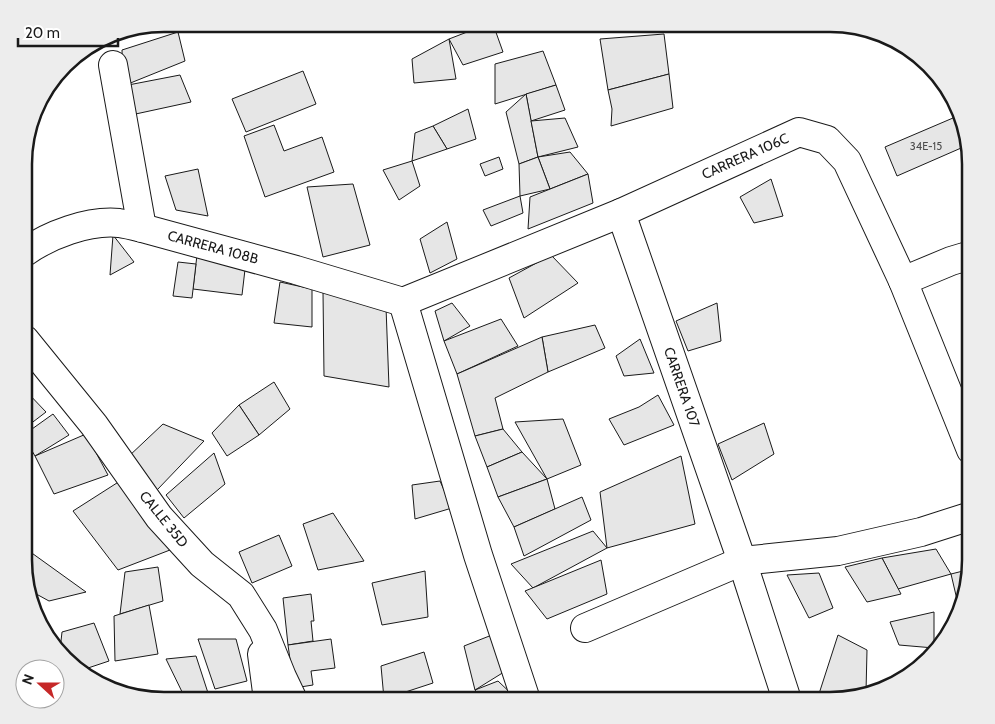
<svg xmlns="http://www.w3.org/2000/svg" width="995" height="724" viewBox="0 0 995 724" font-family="Cabin,sans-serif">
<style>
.building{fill:#e6e6e6;stroke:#1a1a1a}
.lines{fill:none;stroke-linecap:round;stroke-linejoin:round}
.street-casing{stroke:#1a1a1a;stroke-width:30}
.street{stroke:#fff;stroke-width:28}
.labels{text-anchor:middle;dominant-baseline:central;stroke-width:4;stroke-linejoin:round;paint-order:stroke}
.number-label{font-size:11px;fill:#4d4d4d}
.street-label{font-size:14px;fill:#1a1a1a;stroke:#fff}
.rim{fill:none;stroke:#1a1a1a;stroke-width:2.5}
</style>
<rect width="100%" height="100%" fill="#fff"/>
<g class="building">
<polygon points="488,24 493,24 503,52 463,65 449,39"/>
<polygon points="178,32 185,61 123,86 122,50"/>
<polygon points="664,34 669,74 608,90 600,39"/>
<polygon points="449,39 456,79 414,83 412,59"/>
<polygon points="543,51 556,85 495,104 495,64"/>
<polygon points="303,71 316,104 246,132 232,99"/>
<polygon points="669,74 673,108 611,126 612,109 608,90"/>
<polygon points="180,75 191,102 131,115 123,86"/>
<polygon points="556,85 565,110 531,121 526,94"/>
<polygon points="526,94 538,157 519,164 506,112"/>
<polygon points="468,109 476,139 447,149 433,126"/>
<polygon points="960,115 968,145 897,176 885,147"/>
<polygon points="565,118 578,147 538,157 531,121"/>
<polygon points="274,125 284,151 322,137 334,172 265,197 244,136"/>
<polygon points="433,126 447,149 412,161 415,133"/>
<polygon points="570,152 588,174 550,189 538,157"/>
<polygon points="499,157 503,169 485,176 480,164"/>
<polygon points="538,157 550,189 520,196 519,164"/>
<polygon points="412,161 420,186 399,200 383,170"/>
<polygon points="198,169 208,216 176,210 165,176"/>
<polygon points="588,174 593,203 528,229 530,197"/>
<polygon points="771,179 783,216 754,223 740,197"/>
<polygon points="353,184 370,245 323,257 307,187"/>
<polygon points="520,196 523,213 491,226 483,210"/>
<polygon points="447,222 457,259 430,273 420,239"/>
<polygon points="113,235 134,262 110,275"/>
<polygon points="197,255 246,261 242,295 193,289"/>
<polygon points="551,255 578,283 524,318 509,278"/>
<polygon points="178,262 196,264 192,298 173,296"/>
<polygon points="280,282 312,289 312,327 274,323"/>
<polygon points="323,292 386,307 389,387 324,376"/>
<polygon points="452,303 470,326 444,341 435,311"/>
<polygon points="717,303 721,341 688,351 676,321"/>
<polygon points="501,319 518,346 457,374 444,341"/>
<polygon points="595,325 605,348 548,372 542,337"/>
<polygon points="542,337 548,372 495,398 503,429 475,436 457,374"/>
<polygon points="640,339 654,373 624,376 616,356"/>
<polygon points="274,382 290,409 259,435 239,405"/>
<polygon points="25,390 46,412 25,428"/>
<polygon points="658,395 674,425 624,445 609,419 639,407"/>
<polygon points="239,405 259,435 227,456 212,433"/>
<polygon points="53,414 69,435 35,456 25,439 25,434"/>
<polygon points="563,419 581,465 547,479 515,422"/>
<polygon points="764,423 774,454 732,480 718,444"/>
<polygon points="163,424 204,441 157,490 128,457"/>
<polygon points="503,429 522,452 487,467 475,436"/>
<polygon points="86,434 108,475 54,494 35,456"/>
<polygon points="522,452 547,479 498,497 487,467"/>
<polygon points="214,453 225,484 184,518 166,495"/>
<polygon points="681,456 695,524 607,548 600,492"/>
<polygon points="547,479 555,509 514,527 498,497"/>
<polygon points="120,481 170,550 118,570 73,511"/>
<polygon points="440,481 452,508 415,519 412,485"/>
<polygon points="582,497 591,520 524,556 514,527"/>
<polygon points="333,513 364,561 318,570 303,524"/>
<polygon points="593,531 607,548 533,588 511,564"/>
<polygon points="279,535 292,566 252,583 239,552"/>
<polygon points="936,549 951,574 898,589 882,558"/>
<polygon points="29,551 86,592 49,601 29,590 25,578 25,555"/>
<polygon points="882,558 901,594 867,602 845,567"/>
<polygon points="601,560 607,594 547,619 525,591"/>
<polygon points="158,567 163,601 120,614 125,572"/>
<polygon points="971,569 958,604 951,574"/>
<polygon points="425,571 428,617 382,625 372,583"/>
<polygon points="819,573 833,608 809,618 787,575"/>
<polygon points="311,594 314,621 311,621 313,641 288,645 283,598"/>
<polygon points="149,605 158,654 115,661 114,616"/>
<polygon points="934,612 934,648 899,645 890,622"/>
<polygon points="94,623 109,661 79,671 60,650 62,632"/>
<polygon points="497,633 504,672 475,690 464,646"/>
<polygon points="838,635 867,650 866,692 831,700 817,700"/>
<polygon points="198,639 236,639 247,681 215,689"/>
<polygon points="331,639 335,668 311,671 313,685 294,688 288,645"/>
<polygon points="424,652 433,683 384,699 381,666"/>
<polygon points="196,656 209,696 196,700 186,700 166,659"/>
<polygon points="498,681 518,700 483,700 475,690"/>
</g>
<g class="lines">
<defs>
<g id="street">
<polyline points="113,65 142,228"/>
<polyline points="621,213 742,561 787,700"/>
<path d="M 25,252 C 49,235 88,220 119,223 C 126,224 134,226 142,228 L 296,270 L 403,302"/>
<polyline points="903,281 951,261 971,255"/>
<polyline points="403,302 621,213 799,132 827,140 847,161 903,281 971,450"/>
<polyline points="403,302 478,555 526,700"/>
<polyline points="25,340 94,425 159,517 202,564 241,595 263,630 282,677 293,700"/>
<polyline points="585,628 742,561 838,551 921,532 971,516"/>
<polyline points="262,654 268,700"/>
</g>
</defs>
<use href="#street" class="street-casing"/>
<use href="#street" class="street"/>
</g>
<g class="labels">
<g class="number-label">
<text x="926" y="146">34E-15</text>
</g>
<g class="street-label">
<text transform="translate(745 156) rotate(-24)">CARRERA 106C</text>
<text transform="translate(213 247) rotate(15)">CARRERA 108B</text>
<text transform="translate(682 387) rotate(71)">CARRERA 107</text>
<text transform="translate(164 519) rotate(51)">CALLE 35D</text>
</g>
</g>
<path d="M0 0H995V724H0ZM164 32H830A132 132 0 0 1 962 164V560A132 132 0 0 1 830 692H164A132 132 0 0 1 32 560V164A132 132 0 0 1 164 32Z" fill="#ededed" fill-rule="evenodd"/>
<path class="rim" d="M164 32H830A132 132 0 0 1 962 164V560A132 132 0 0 1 830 692H164A132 132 0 0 1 32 560V164A132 132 0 0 1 164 32Z"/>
<g transform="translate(40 684) rotate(291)"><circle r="24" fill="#ffffff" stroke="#a3a3a3"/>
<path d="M0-4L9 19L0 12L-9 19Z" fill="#c62828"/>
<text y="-8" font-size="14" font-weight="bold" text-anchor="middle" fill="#1a1a1a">N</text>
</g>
<path d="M18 38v8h100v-8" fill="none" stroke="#1a1a1a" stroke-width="2.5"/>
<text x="25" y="38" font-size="15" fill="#1a1a1a" stroke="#ffffff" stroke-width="4" paint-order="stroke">20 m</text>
</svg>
